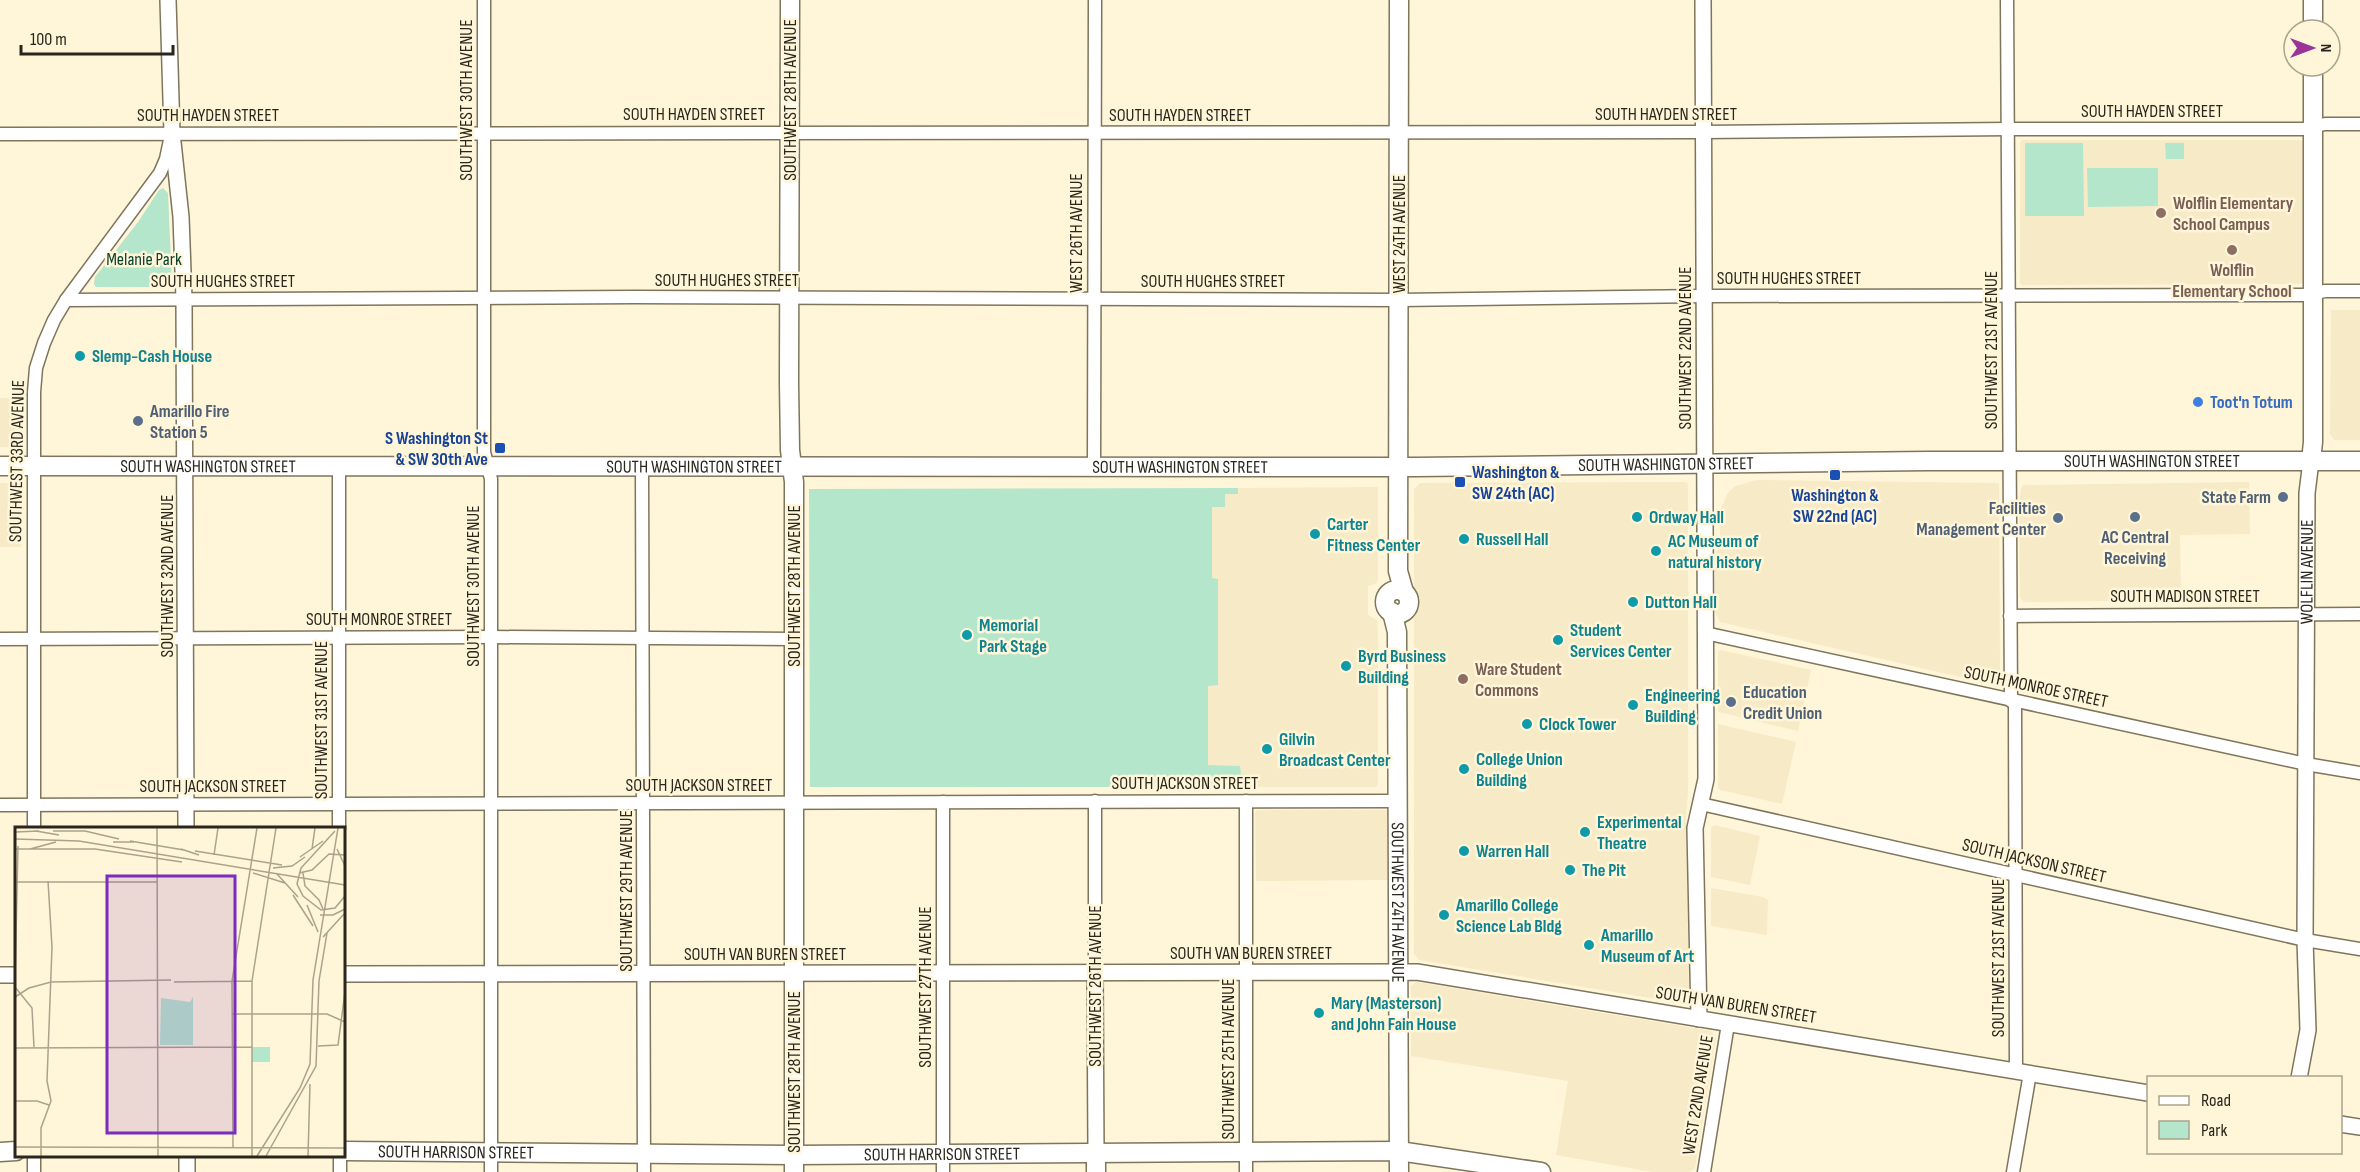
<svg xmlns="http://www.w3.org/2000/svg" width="2360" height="1172" viewBox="0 0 2360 1172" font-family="'Sofia Sans Condensed',sans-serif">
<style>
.built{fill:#f7eac6}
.green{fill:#b4e6cb}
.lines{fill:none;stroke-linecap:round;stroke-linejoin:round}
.minor-casing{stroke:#7e755c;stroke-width:15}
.tertiary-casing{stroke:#7e755c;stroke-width:18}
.secondary-casing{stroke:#7e755c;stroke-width:21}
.minor{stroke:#fff;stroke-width:12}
.tertiary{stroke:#fff;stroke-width:15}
.secondary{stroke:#fff;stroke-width:18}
.education-dot{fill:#8d6e63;stroke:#fff5d8;stroke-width:2}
.culture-dot{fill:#0f9aa8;stroke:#fff5d8;stroke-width:2}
.shop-dot{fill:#3f7fe0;stroke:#fff5d8;stroke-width:2}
.service-dot{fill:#5c6f8a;stroke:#fff5d8;stroke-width:2}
.transit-dot{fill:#1a4fb4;stroke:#fff5d8;stroke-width:2}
.labels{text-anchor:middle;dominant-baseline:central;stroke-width:5;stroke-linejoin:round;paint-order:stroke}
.street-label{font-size:18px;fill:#2a261b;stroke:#fff5d8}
.education-label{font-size:18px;font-weight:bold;fill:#785e54;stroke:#fff5d8;text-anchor:start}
.park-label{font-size:18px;fill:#07422b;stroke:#fff5d8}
.culture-label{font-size:18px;font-weight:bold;fill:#0d838f;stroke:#fff5d8;text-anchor:start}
.shop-label{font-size:18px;font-weight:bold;fill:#366cbe;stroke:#fff5d8;text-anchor:start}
.service-label{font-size:18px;font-weight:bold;fill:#4e5e75;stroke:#fff5d8;text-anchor:start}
.transit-label{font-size:18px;font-weight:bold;fill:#164399;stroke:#fff5d8;text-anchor:end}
.inset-road{fill:none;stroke:#aaa28c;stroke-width:1.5}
.view{fill:#7b2cbf;fill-opacity:0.15;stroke:#7b2cbf;stroke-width:3}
.inset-edge{fill:none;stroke:#2a261b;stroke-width:3}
</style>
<rect width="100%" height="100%" fill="#fff5d8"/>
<g class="built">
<polygon points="2022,140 2300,140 2303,142 2303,282 2300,284 2022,285 2020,283 2020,143"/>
<polygon points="2331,310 2360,310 2360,440 2334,440 2330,434"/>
<polygon points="0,398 23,398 23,445 21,447 0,447"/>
<polygon points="1757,480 1999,483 2000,676 1991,684 1720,622 1715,612 1715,557 1720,538 1720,510 1728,493 1735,486"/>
<polygon points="1686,482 1688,484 1688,791 1686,817 1689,1002 1687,1004 1419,960 1414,954 1414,489 1420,483"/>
<polygon points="2249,482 2250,534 2180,535 2181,600 2024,602 2020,597 2019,502 2021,488 2023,485"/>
<rect x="0" y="483" width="21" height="64"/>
<polygon points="1377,487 1378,488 1378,579 1377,583 1368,586 1368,615 1377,620 1378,632 1378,784 1376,787 1248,787 1248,775 1208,766 1208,685 1218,685 1218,579 1212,579 1212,507 1225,494 1238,494 1238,488"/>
<polygon points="1721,650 1811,670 1798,731 1718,712 1718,652"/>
<polygon points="1718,724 1796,742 1782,804 1720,790 1718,788"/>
<polygon points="1257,810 1386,810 1389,812 1389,880 1256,881 1255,813"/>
<polygon points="1714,825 1760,836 1750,885 1711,877 1711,828"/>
<polygon points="1711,888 1763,897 1768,900 1767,935 1711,926"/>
<polygon points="1416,982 1711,1031 1716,1037 1695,1168 1690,1172 1652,1172 1556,1155 1568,1081 1411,1056 1411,986"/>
</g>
<g class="green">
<polygon points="2025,143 2083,143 2084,216 2025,216"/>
<polygon points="2165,143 2184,143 2184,159 2166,159"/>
<polygon points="2087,168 2158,168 2158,206 2088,207"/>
<polygon points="163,188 168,193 172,285 168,287 96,287 94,284 95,277 138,222 159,190"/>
<polygon points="1238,488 1238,494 1225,494 1225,507 1212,507 1212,578 1218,579 1218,685 1208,686 1208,765 1240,766 1241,774 1248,775 1248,787 810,787 809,489"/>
</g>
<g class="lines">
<defs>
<g id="minor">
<polyline points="484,0 484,452 491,479 491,1172"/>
<polyline points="2007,0 2011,701"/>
<polyline points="0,134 1703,132 2009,129 2303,129 2325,124 2360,124"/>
<polyline points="66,300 634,297 1399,300 1705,296 2304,295 2325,291 2360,291"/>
<polyline points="642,466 644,1172"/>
<polyline points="1094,467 1095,0"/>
<polyline points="339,468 339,828"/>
<polyline points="2010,616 2360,614"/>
<polyline points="1705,633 2306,764 2360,773"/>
<polyline points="0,639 491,637 794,639"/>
<polyline points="2015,701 2016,1071"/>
<polyline points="1095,801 1095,974"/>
<polyline points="1246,801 1246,1172"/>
<polyline points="943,802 943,1172"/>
<polyline points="1701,804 2305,940 2360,949"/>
<polyline points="0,805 1398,801"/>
<polyline points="34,828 34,392 36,368 44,343 54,320 66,300 160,173 166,159 170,140"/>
<polyline points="34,1156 34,1172"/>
<polyline points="340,1156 340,1172"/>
<polyline points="1704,1172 1728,1024"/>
<polyline points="2013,1172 2030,1073"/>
</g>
<g id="tertiary">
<polyline points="168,0 172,133 181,217 184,299 186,828"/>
<polyline points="344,974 1417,972 2148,1093"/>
<polyline points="1095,974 1096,1152"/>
<polyline points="0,975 16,975"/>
<polyline points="1699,1019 1695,828 1706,779 1703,0"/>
<path id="s1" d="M 2299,1078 L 2308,1030 L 2305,940 L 2307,493 L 2311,461"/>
<polyline points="2340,1124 2360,1127"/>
<polyline points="187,1172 187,1156"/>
</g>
<g id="secondary">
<polyline points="790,0 789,383 790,450 794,482 794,1172"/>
<polyline points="1399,0 1398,571 1404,592"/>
<polyline points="2313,0 2313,30"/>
<polyline points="2311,461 2313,442 2313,66"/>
<path id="s2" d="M 0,466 L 1416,467 L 1928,461 L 2360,461"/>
<circle cx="1397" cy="602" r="12"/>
<path id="s3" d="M 1392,612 L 1397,632 L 1399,1172"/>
<path id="s4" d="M 344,1151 L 794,1155 L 1399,1151 L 1541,1172"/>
<polyline points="0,1152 16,1151"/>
<polyline points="1096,1172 1096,1152"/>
</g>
</defs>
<use href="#minor" class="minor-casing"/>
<use href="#tertiary" class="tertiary-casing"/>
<use href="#secondary" class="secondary-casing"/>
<use href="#minor" class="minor"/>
<use href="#tertiary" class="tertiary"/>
<use href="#secondary" class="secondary"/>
</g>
<g class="education-dot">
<circle cx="2161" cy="213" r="6"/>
<circle cx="2232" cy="250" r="6"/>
<circle cx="1463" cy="679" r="6"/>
</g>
<g class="culture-dot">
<circle cx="80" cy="356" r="6"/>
<circle cx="1637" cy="517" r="6"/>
<circle cx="1315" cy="534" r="6"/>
<circle cx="1464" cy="539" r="6"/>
<circle cx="1656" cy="551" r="6"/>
<circle cx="1633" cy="602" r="6"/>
<circle cx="967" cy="635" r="6"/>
<circle cx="1558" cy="640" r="6"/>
<circle cx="1346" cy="666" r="6"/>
<circle cx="1633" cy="705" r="6"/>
<circle cx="1527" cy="724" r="6"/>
<circle cx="1267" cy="749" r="6"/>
<circle cx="1464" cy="769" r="6"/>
<circle cx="1585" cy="832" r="6"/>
<circle cx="1464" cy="851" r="6"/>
<circle cx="1570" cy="870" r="6"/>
<circle cx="1444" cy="915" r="6"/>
<circle cx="1589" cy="945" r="6"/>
<circle cx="1319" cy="1013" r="6"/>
</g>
<circle class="shop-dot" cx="2198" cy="402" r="6"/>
<g class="service-dot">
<circle cx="138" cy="421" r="6"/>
<circle cx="2283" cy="497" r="6"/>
<circle cx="2135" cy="517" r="6"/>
<circle cx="2058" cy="518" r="6"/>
<circle cx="1731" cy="702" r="6"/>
</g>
<g class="transit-dot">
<rect x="494" y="442" width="12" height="12" rx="3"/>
<rect x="1829" y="469" width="12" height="12" rx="3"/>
<rect x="1454" y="476" width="12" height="12" rx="3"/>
</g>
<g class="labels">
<g class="street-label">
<text transform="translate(466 100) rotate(-90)">SOUTHWEST 30TH AVENUE</text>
<text transform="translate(790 100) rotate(-90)">SOUTHWEST 28TH AVENUE</text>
<text x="2152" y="111">SOUTH HAYDEN STREET</text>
<text x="694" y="114">SOUTH HAYDEN STREET</text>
<text x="1666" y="114">SOUTH HAYDEN STREET</text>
<text x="208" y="115">SOUTH HAYDEN STREET</text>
<text x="1180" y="115">SOUTH HAYDEN STREET</text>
<text transform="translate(1076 233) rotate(-90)">WEST 26TH AVENUE</text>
<text transform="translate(1399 234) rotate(-90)">WEST 24TH AVENUE</text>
<text x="1789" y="278">SOUTH HUGHES STREET</text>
<text x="727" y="280">SOUTH HUGHES STREET</text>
<text x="223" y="281">SOUTH HUGHES STREET</text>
<text x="1213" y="281">SOUTH HUGHES STREET</text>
<text transform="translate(1685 348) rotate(-90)">SOUTHWEST 22ND AVENUE</text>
<text transform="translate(1991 350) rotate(-90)">SOUTHWEST 21ST AVENUE</text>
<text transform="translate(17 461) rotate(-89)">SOUTHWEST 33RD AVENUE</text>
<text stroke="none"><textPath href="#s2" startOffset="2152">SOUTH WASHINGTON STREET</textPath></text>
<text stroke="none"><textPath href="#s2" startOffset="1666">SOUTH WASHINGTON STREET</textPath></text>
<text stroke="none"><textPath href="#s2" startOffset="694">SOUTH WASHINGTON STREET</textPath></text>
<text stroke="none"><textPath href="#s2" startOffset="208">SOUTH WASHINGTON STREET</textPath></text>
<text stroke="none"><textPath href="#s2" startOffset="1180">SOUTH WASHINGTON STREET</textPath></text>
<text stroke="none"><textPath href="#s1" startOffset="507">WOLFLIN AVENUE</textPath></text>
<text transform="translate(167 576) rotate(-90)">SOUTHWEST 32ND AVENUE</text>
<text transform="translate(473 586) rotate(-90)">SOUTHWEST 30TH AVENUE</text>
<text transform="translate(794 586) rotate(-90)">SOUTHWEST 28TH AVENUE</text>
<text x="2185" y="596">SOUTH MADISON STREET</text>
<text x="379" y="619">SOUTH MONROE STREET</text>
<text transform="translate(2036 687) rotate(12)">SOUTH MONROE STREET</text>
<text transform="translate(321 720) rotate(-90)">SOUTHWEST 31ST AVENUE</text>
<text x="1185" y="783">SOUTH JACKSON STREET</text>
<text x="699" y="785">SOUTH JACKSON STREET</text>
<text x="213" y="786">SOUTH JACKSON STREET</text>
<text transform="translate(2034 861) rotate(13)">SOUTH JACKSON STREET</text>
<text transform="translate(626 891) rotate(-90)">SOUTHWEST 29TH AVENUE</text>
<text stroke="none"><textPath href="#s3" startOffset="291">SOUTHWEST 24TH AVENUE</textPath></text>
<text x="1251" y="953">SOUTH VAN BUREN STREET</text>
<text x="765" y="954">SOUTH VAN BUREN STREET</text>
<text transform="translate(1998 958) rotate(-90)">SOUTHWEST 21ST AVENUE</text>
<text transform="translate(1095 986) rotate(-90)">SOUTHWEST 26TH AVENUE</text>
<text transform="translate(925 987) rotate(-90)">SOUTHWEST 27TH AVENUE</text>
<text transform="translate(1736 1005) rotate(9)">SOUTH VAN BUREN STREET</text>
<text transform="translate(1228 1059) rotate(-90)">SOUTHWEST 25TH AVENUE</text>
<text transform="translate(794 1072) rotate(-90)">SOUTHWEST 28TH AVENUE</text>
<text transform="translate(1698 1095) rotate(-81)">WEST 22ND AVENUE</text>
<text stroke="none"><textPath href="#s4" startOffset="112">SOUTH HARRISON STREET</textPath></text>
<text stroke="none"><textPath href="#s4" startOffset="598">SOUTH HARRISON STREET</textPath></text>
</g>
<g class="education-label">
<text x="2173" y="203">Wolflin Elementary<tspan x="2173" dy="21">School Campus</tspan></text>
<text x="2232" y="270" text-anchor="middle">Wolflin<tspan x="2232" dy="21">Elementary School</tspan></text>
<text x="1475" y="669">Ware Student<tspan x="1475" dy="21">Commons</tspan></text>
</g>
<g class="park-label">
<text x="144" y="259">Melanie Park</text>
</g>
<g class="culture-label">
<text x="92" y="356">Slemp-Cash House</text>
<text x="1649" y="517">Ordway Hall</text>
<text x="1327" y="524">Carter<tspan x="1327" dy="21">Fitness Center</tspan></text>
<text x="1476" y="539">Russell Hall</text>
<text x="1668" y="541">AC Museum of<tspan x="1668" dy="21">natural history</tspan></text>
<text x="1645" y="602">Dutton Hall</text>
<text x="979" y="625">Memorial<tspan x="979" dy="21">Park Stage</tspan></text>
<text x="1570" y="630">Student<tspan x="1570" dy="21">Services Center</tspan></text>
<text x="1358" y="656">Byrd Business<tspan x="1358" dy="21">Building</tspan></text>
<text x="1645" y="695">Engineering<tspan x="1645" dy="21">Building</tspan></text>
<text x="1539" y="724">Clock Tower</text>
<text x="1279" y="739">Gilvin<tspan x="1279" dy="21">Broadcast Center</tspan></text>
<text x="1476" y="759">College Union<tspan x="1476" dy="21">Building</tspan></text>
<text x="1597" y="822">Experimental<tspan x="1597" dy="21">Theatre</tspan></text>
<text x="1476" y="851">Warren Hall</text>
<text x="1582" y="870">The Pit</text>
<text x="1456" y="905">Amarillo College<tspan x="1456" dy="21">Science Lab Bldg</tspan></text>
<text x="1601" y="935">Amarillo<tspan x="1601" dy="21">Museum of Art</tspan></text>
<text x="1331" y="1003">Mary (Masterson)<tspan x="1331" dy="21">and John Fain House</tspan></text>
</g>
<g class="shop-label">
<text x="2210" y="402">Toot'n Totum</text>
</g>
<g class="service-label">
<text x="150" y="411">Amarillo Fire<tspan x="150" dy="21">Station 5</tspan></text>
<text x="2271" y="497" text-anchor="end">State Farm</text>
<text x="2046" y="508" text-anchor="end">Facilities<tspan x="2046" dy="21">Management Center</tspan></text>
<text x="2135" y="537" text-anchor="middle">AC Central<tspan x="2135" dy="21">Receiving</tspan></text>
<text x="1743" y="692">Education<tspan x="1743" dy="21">Credit Union</tspan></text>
</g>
<g class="transit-label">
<text x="488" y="438">S Washington St<tspan x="488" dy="21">&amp; SW 30th Ave</tspan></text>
<text x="1472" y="472" text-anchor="start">Washington &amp;<tspan x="1472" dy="21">SW 24th (AC)</tspan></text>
<text x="1835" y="495" text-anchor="middle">Washington &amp;<tspan x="1835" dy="21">SW 22nd (AC)</tspan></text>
</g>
</g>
<g transform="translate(15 827)">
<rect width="330" height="330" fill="#fff5d8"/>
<path d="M 178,170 L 178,218 L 145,218 L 146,171 L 175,175 ZM 237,220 L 255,220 L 255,235 L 237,235 Z" fill="#b4e6cb"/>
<path class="inset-road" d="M 142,1 L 143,329M 21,4 L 44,8M 38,4 L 70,4 L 104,12M 320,4 L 286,41 L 282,57 L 288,69 L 306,83 L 320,81 L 330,69M 0,5 L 24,4M 0,12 L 64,14 L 330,58M 115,14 L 169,23M 98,15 L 119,15M 0,22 L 80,22 L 167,35M 15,22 L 41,15M 166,22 L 184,28M 297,22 L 300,1M 322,22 L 330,39M 180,24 L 267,38M 199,28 L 203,1M 285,30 L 308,14M 258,41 L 277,39 L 290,30M 238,46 L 270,56M 284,46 L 297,43 L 314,27 L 330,28M 288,46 L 290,59 L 304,73 L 308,82M 262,47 L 283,70M 1,55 L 142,55M 278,68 L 298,99M 292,78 L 303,105M 305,88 L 318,88 L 330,82M 308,110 L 329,87M 0,154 L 3,19M 159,155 L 237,154M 0,160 L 17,181 L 19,220M 0,170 L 14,161 L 36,155 L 156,153M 217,187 L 312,187 L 330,195M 303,219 L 323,218 L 330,165M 0,221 L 237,220M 0,274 L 22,274 L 34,278M 0,320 L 330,321M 218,320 L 217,154 L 242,1M 26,329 L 26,301 L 36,274 L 32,254 L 37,120 L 33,54M 237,329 L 237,154 L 261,1M 242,329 L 285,261 L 295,237 L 298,153 L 323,1M 251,329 L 301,239 L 304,154 L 312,106M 293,329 L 295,257"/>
<path class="view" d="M 92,49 L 220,49 L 220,306 L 92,306 Z"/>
<rect width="330" height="330" class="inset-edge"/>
</g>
<rect x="2147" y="1076" width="195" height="78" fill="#fff5d8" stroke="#aaa28c" stroke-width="1.5"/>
<rect x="2159" y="1096" width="30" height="9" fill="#ffffff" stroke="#aaa28c" stroke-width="1.5"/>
<text x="2201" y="1106" font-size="18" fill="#2a261b">Road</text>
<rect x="2159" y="1121" width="30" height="18" fill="#b4e6cb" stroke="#aaa28c" stroke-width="1.5"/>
<text x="2201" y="1136" font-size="18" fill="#2a261b">Park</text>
<g transform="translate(2312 48) rotate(90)"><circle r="28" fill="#fff5d8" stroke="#aaa28c" stroke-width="1.5"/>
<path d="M0-4.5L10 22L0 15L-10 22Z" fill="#9a3498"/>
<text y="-9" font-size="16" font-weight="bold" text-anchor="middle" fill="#2a261b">N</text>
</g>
<path d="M21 45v9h152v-9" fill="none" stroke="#2a261b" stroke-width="3"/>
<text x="30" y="45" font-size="18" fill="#2a261b" stroke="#fff5d8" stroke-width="4.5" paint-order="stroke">100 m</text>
</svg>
